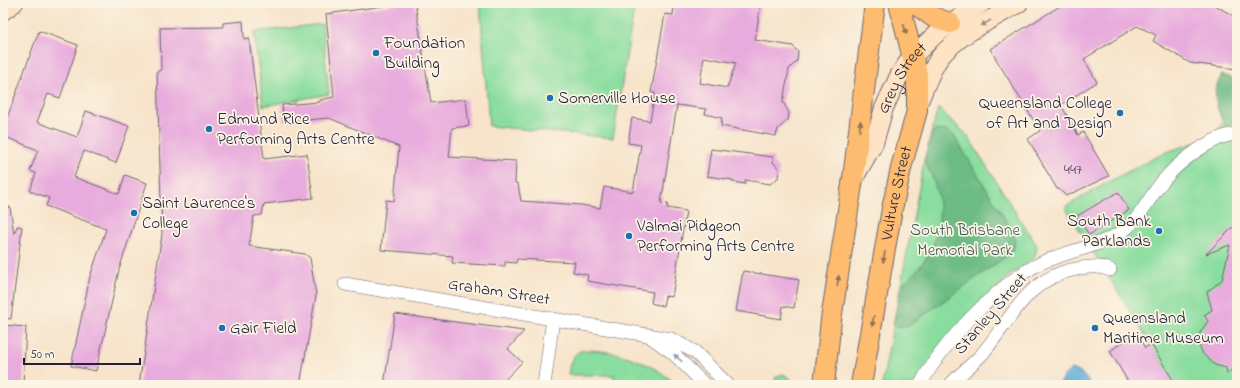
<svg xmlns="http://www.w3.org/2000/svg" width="1240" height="388" viewBox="0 0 1240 388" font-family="'Indie Flower',sans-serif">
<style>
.green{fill:#89dd9e;stroke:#56806c}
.forest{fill:#6ebc85;stroke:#486f60}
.water{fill:#60add9;stroke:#41688a}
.building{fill:#e8abdd;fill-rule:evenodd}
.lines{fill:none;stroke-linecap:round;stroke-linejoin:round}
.street-casing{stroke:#6d666d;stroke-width:14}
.secondary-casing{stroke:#6d666d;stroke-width:20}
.primary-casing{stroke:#6d666d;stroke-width:22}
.street{stroke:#fff;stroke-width:13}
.secondary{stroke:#fee4c5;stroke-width:18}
.primary{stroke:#fdbc6f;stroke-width:20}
.oneway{fill:#9b8d87}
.oneway2{fill:#906f55}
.oneway3{fill:#9c9ca7}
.poi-dot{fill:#1f6fb2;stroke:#fcf5e5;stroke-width:1.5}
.labels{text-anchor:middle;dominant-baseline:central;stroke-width:3.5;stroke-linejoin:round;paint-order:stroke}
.number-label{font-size:15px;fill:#544464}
.poi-label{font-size:17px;fill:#22223b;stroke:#fcf5e5;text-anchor:start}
.street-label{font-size:17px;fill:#22223b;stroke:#fcf5e5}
.park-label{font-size:17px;fill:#415a59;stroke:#fcf5e5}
</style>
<rect width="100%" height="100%" fill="#fcf5e5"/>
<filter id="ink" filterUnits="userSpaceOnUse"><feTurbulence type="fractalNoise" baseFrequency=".025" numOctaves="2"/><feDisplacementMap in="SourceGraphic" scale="8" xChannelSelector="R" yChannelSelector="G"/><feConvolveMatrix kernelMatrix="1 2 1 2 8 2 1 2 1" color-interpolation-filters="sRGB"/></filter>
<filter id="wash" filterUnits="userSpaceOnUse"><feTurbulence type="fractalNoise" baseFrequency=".012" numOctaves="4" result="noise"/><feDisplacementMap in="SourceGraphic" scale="16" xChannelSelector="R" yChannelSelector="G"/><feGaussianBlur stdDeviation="0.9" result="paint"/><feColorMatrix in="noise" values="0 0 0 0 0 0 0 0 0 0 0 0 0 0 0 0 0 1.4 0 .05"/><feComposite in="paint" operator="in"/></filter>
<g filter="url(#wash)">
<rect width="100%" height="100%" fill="#f7e4cb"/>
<g class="green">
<polygon points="480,3 635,3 613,138 489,126"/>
<polygon points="322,24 329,94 263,106 254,32"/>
<polygon points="1237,91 1237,385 1176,385 1065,207 1112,180 1164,153 1216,135"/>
<polygon points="938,108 967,135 1026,229 1036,244 1037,249 1034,258 1006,278 915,385 882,385 924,161"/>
<path d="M 584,350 C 619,350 651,362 677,385 L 614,385 L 614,375 L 568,375 C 570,364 571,353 584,350 Z"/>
<polygon points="783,374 790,378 793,385 773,385 776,377"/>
</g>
<g class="forest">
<path d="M 1222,75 L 1237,79 L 1237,116 L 1226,128 C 1217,110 1210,93 1222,75 Z"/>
<path d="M 936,130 L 947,131 L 954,136 L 1013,232 C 1016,242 1016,248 1008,255 L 907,327 L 893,326 L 901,285 C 942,254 951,205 924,161 L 932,133 Z"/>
</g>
<polygon class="water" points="1071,369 1081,373 1092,385 1060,385 1063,377"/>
<g id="blocks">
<g class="building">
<path d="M 405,3 L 415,3 L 431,103 L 466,99 L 469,126 L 452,128 L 449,157 L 516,161 L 515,183 L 518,184 L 521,201 L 581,205 L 600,208 L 604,187 L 633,192 L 641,145 L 628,143 L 632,118 L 650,121 L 655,93 L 651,93 L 665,14 L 673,15 L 674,3 L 761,3 L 755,40 L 793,46 L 798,52 L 797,61 L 789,69 L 783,102 L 789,113 L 788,120 L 778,129 L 776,136 L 721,126 L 722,118 L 705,114 L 706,109 L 677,105 L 661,203 L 668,204 L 667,208 L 686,211 L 672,297 L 665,296 L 663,306 L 651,303 L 653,292 L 587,281 L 588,275 L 573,272 L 575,262 L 517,259 L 516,263 L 505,262 L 505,266 L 452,263 L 453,256 L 381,250 L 386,200 L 394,201 L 399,147 L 329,118 L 284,122 L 282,105 L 320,102 L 320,100 L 334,97 L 326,14 ZM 704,57 L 736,63 L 727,88 L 700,83 Z"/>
<polygon points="1065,3 1211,3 1237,18 1237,69 1190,63 1153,41 1156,35 1137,26 1084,59 1097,82 1061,105 1078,135 1083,132 1109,176 1066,196 1059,189 1057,189 1028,139 1040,131 990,49"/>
<polygon points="243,21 244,39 249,38 264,159 307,154 313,198 264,204 262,215 254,216 249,246 305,254 310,258 316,295 300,385 139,385 162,234 157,71 161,70 160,28 223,27 223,23"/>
<polygon points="39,31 78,45 60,98 48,94 37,122 77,137 86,111 129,126 116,163 84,151 74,177 119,194 125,175 147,183 119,270 96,371 71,366 90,277 106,229 46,206 49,198 30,191 36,173 30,171 38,150 3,136 3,129"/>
<polygon points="711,149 773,157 773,162 779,169 778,178 770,184 745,180 745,184 733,182 733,180 707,176"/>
<polygon points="1118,192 1129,210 1089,235 1077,216"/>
<polygon points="10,207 14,234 17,226 22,227 11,319 3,318 3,208"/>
<polygon points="1237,223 1237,366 1227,374 1226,368 1215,365 1203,354 1196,339 1208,321 1204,315 1212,310 1207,292 1222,280 1230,245 1206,254"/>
<polygon points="743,271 799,280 794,308 783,306 781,319 736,311"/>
<polygon points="395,314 524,331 508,349 522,362 500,385 384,385"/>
<polygon points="3,325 26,327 23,385 3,385"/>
<polygon points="1136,332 1145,348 1151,344 1176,385 1130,385 1110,351"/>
</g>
</g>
</g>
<g filter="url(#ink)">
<use href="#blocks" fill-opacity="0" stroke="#6d666d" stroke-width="1"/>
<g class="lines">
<defs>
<g id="street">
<polyline points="345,284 671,339 695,352 728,385"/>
<polyline points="652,338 673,353 705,385"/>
<polyline points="544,385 553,319"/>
<path d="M 920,385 C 943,343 997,284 1041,263 C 1066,251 1096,248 1120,233 C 1140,220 1148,199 1162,182 C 1177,163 1213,135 1237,134"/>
<path d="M 950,385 C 960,374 973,364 983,353 C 1012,318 1027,278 1076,269 C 1088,267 1099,265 1110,270"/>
</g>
<g id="secondary">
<polyline points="3,11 14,3"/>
<path d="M 917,105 C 925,89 930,71 940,57 C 960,33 993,19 1019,3"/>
<path id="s1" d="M 854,178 L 874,143 L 884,108 L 899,76 L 910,59 L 937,33 L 982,3"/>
</g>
<g id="primary">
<polyline points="914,3 933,17 950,23"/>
<polyline points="824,385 831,320 853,178 875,3"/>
<path id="s2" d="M 861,385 L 892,209 L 902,164 L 917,111 L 917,74 L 899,3"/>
</g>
</defs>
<use href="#street" class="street-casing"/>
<use href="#secondary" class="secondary-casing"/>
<use href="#primary" class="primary-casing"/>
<use href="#street" class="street"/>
<use href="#secondary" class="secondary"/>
<use href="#primary" class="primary"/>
</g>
<defs><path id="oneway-solid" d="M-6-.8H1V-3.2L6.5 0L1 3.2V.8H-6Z"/></defs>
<use class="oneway" href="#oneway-solid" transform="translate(986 23) rotate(149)"/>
<g class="oneway2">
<use href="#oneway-solid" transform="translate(905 29) rotate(73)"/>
<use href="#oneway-solid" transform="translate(860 126) rotate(-84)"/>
<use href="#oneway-solid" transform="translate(884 257) rotate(100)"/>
<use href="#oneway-solid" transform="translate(838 281) rotate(-81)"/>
<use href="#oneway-solid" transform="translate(873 321) rotate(100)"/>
</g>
<use class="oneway3" href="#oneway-solid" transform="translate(678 358) rotate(-138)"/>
</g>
<g class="poi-dot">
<circle cx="376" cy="53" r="4"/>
<circle cx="550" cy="98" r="4"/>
<circle cx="1120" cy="113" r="4"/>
<circle cx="209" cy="129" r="4"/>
<circle cx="134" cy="213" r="4"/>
<circle cx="1159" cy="231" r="4"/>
<circle cx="629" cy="236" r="4"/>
<circle cx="222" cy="328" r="4"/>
<circle cx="1095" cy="328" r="4"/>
</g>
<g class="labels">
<g class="number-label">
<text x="1073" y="170">447</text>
</g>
<g class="poi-label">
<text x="384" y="43">Foundation<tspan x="384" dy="20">Building</tspan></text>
<text x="558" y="98">Somerville House</text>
<text x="1112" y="103" text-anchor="end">Queensland College<tspan x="1112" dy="20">of Art and Design</tspan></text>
<text x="217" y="119">Edmund Rice<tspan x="217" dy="20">Performing Arts Centre</tspan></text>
<text x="142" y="203">Saint Laurence's<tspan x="142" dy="20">College</tspan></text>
<text x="1151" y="221" text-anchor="end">South Bank<tspan x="1151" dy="20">Parklands</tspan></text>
<text x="637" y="226">Valmai Pidgeon<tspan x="637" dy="20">Performing Arts Centre</tspan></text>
<text x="1103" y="318">Queensland<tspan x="1103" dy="20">Maritime Museum</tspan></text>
<text x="230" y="328">Gair Field</text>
</g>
<g class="street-label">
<text stroke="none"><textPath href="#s1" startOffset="112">Grey Street</textPath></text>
<text stroke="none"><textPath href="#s2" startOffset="195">Vulture Street</textPath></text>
<text transform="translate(499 292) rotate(9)">Graham Street</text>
<text transform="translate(991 314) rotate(-49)">Stanley Street</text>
</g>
<g class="park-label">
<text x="965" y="230">South Brisbane<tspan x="965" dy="20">Memorial Park</tspan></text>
</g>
</g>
<rect width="1240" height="388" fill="none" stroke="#fcf5e5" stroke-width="16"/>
<path d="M24 358v6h116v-6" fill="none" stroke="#22223b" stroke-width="2"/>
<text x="30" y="358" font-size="12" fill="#22223b" stroke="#fcf5e5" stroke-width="3" paint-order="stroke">50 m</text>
</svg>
